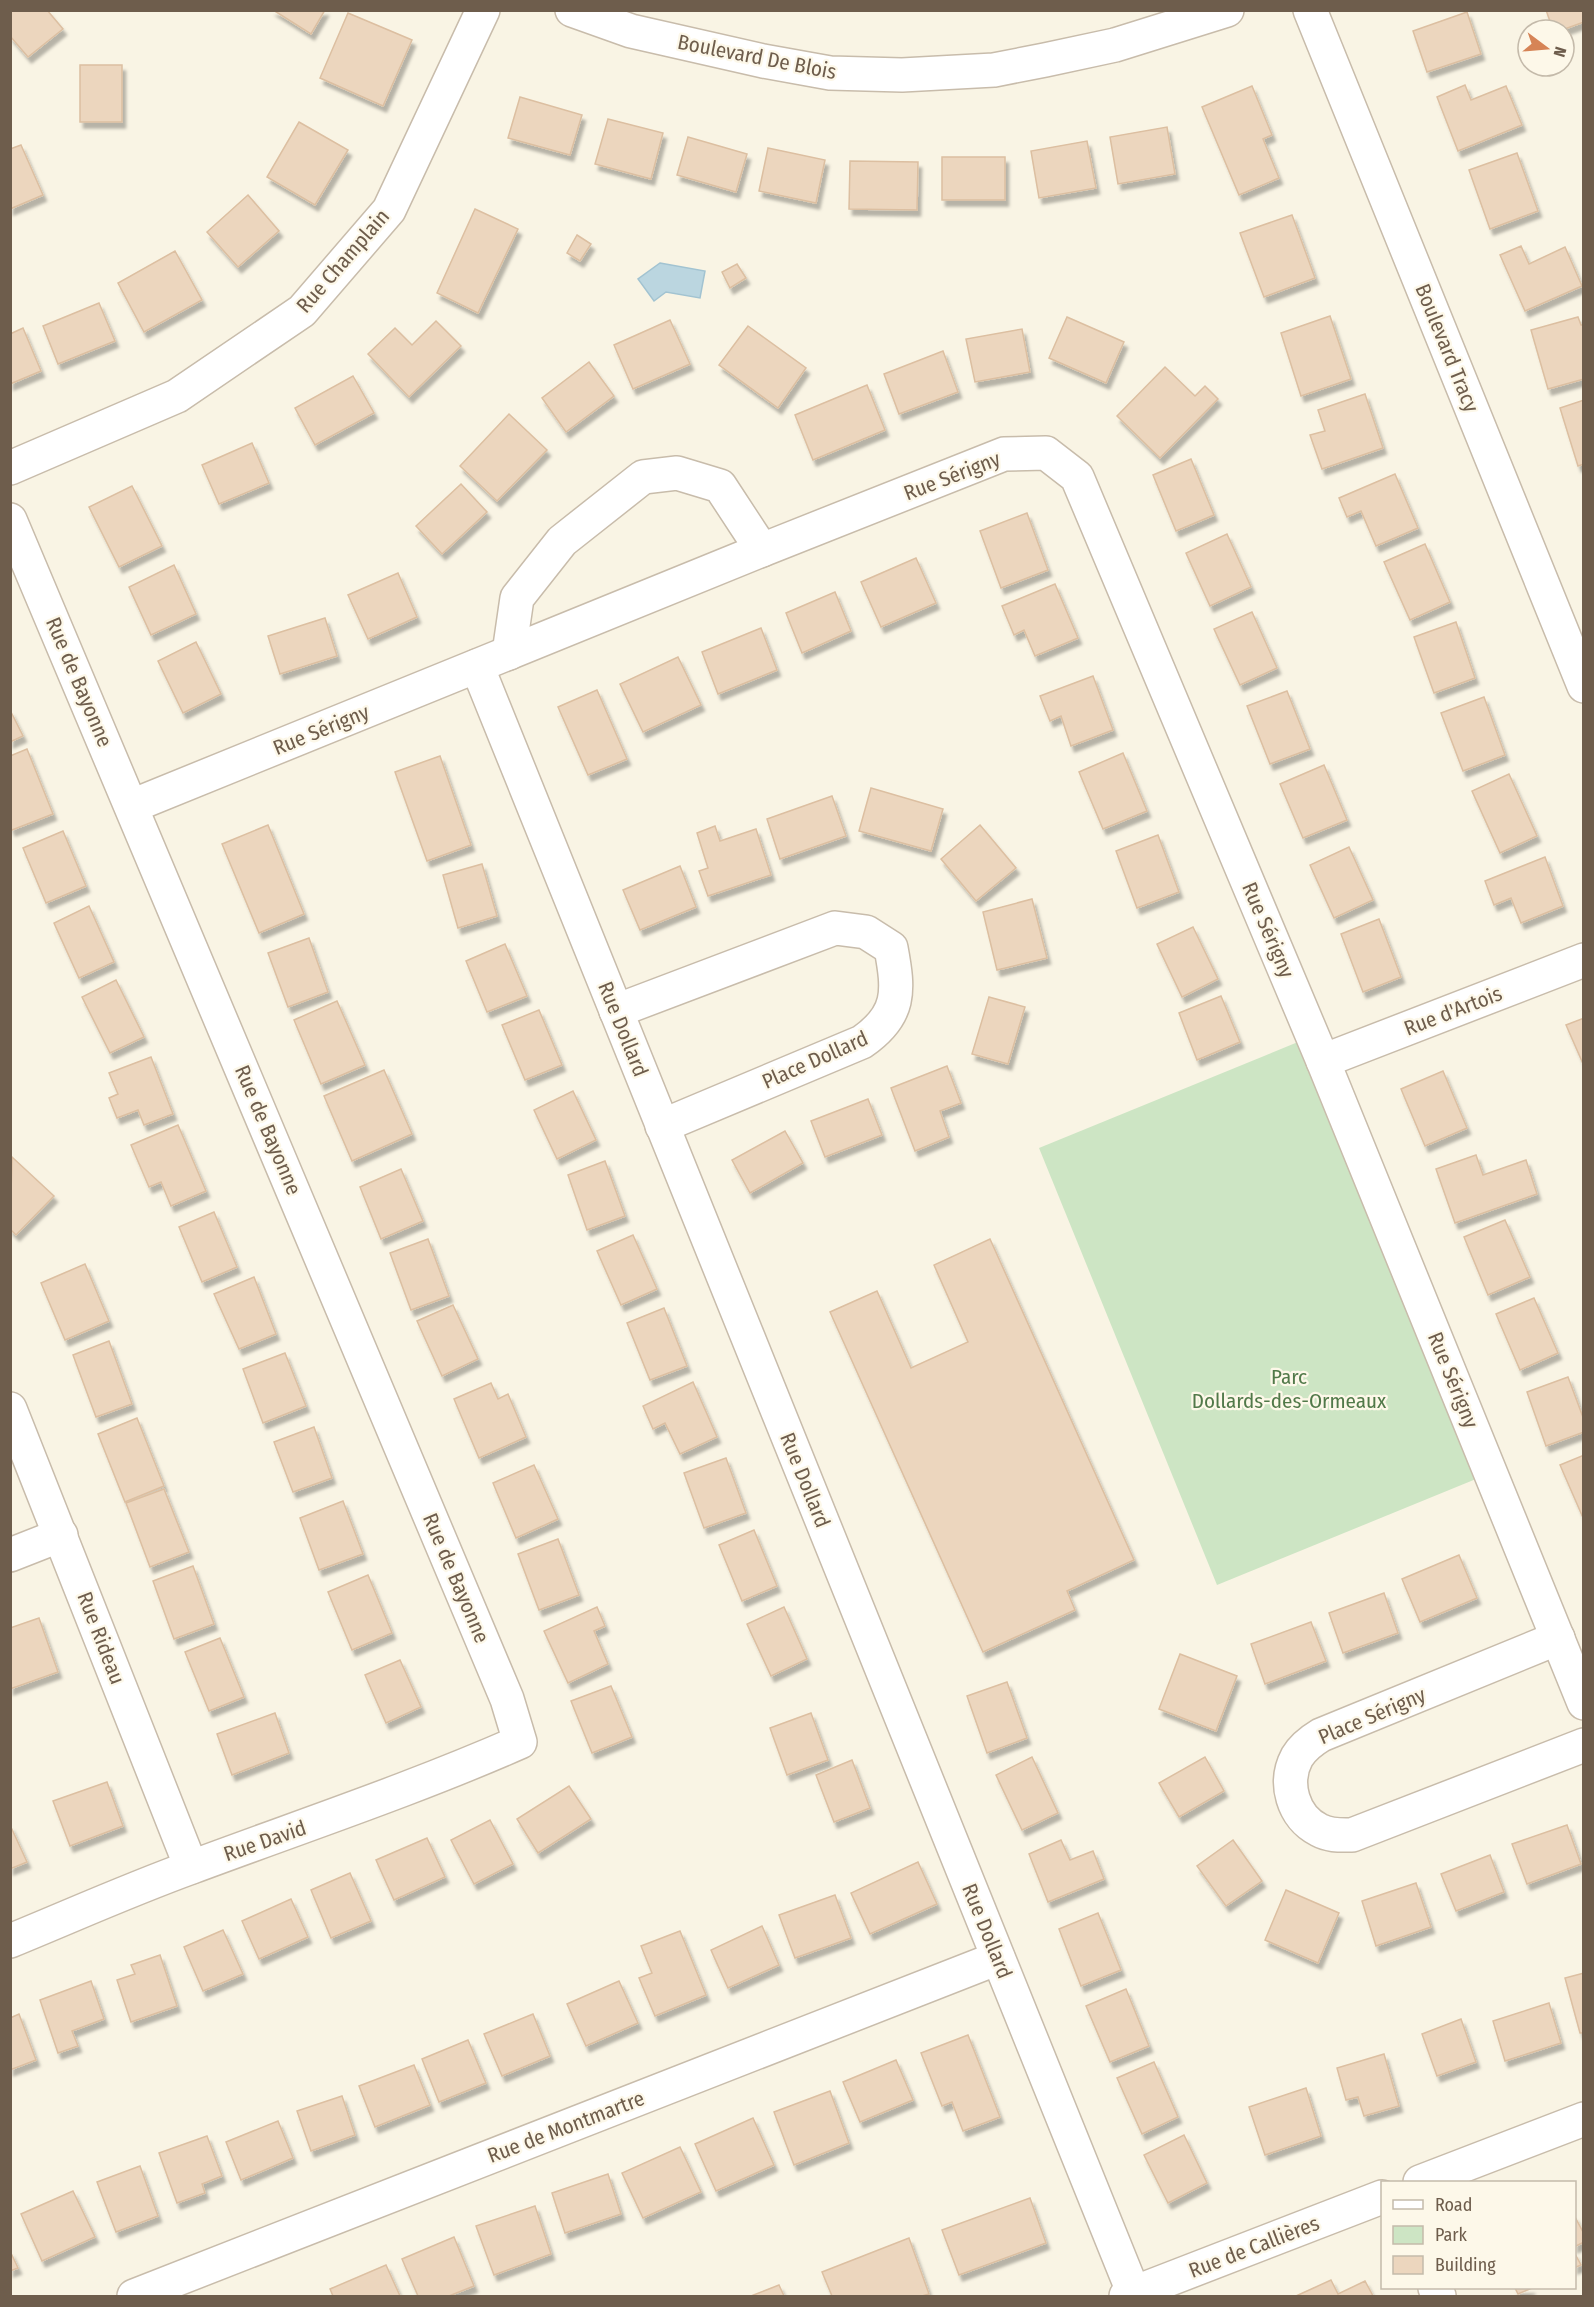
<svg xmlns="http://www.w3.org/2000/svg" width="1594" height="2307" viewBox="0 0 1594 2307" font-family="'Fira Sans Condensed',sans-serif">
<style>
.green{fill:#cde5c4}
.water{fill:#bbd6e0;stroke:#a2c3d1;stroke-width:1.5}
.building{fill:#ecd6be;stroke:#dcbfa1;stroke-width:1.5;filter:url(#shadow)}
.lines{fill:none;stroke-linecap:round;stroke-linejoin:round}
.minor-casing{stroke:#c8bcab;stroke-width:36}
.minor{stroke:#fff;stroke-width:33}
.labels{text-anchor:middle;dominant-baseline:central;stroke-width:4.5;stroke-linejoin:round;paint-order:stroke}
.street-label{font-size:21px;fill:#6e5d4c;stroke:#fdf8e9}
.park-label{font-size:21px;fill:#517949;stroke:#fdf8e9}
</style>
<defs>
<filter id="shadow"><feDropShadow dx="3.5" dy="6" stdDeviation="1.5" flood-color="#0004"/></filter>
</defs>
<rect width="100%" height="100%" fill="#f9f4e4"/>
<polygon class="green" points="1298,1042 1476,1479 1217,1585 1039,1148"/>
<polygon class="water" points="660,263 705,271 700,298 666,292 654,301 638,279"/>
<g class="building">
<polygon points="10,10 47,10 63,29 28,57 10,36"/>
<polygon points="273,10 325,10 311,34"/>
<polygon points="1546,10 1584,10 1584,22 1562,30 1553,30"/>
<polygon points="1467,12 1481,54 1427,72 1413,31"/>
<polygon points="348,13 412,40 383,106 320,78"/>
<rect x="80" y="65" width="42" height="57"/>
<polygon points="1465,85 1471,100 1506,86 1522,125 1458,151 1437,97"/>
<polygon points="1252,86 1272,135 1263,139 1279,178 1239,195 1202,107"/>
<polygon points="520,97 582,115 570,155 508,138"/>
<polygon points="608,119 663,133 651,179 595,164"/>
<polygon points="299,122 348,150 315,205 267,177"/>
<polygon points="1167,127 1175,174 1118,184 1110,137"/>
<polygon points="688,137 747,154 736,192 677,175"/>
<polygon points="1087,141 1096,188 1039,198 1031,151"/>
<polygon points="21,145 43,195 10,209 10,149"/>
<polygon points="768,148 825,160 816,203 759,191"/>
<polygon points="1517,153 1538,211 1490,229 1469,170"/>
<rect x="942" y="157" width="63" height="43"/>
<polygon points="850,161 918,162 917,210 849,209"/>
<polygon points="248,195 279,231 238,267 207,232"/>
<polygon points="475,209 518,229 478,313 437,293"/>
<polygon points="1292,215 1315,278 1264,297 1240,233"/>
<polygon points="577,235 591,244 580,261 567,253"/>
<polygon points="1521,246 1529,264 1565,247 1582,286 1525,311 1500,255"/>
<polygon points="175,251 202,300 144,332 118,283"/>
<polygon points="737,264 746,278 730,288 722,272"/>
<polygon points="99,303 115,341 58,364 43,326"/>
<polygon points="1330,316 1351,379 1301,396 1281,333"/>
<polygon points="1067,317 1124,342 1106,383 1049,358"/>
<polygon points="1578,317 1581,325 1584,325 1584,379 1548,389 1531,330"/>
<polygon points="670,320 690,364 633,389 614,345"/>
<polygon points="436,321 461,346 409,397 368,354 395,328 412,345"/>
<polygon points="748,326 806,368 778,408 719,365"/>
<polygon points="23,328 41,371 10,384 10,334"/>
<polygon points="1022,329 1030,372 975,382 966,339"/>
<polygon points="943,351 958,392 899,414 884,374"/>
<polygon points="589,362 614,396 566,432 542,398"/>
<polygon points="1165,367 1195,396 1205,386 1218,399 1160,458 1117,416"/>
<polygon points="353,376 374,413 315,445 295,408"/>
<polygon points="867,385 885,430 813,460 795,415"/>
<polygon points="1365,394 1383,448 1322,469 1310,435 1325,431 1318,410"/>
<polygon points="1584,400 1584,464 1578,466 1560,408"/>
<polygon points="509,414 547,450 497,501 460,466"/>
<polygon points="252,443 269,483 219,504 202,465"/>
<polygon points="1191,459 1214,515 1176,531 1153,475"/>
<polygon points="1395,474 1418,528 1376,546 1361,511 1347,517 1339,498"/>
<polygon points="461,484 487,512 442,554 416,526"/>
<polygon points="132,486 162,546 119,567 89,507"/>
<polygon points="1027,513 1048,570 1001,588 980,531"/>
<polygon points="1227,534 1251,587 1210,606 1186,553"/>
<polygon points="1425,544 1450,602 1410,620 1384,562"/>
<polygon points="916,558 936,603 881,627 861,582"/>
<polygon points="174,565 196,614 151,635 129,587"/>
<polygon points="398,573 417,617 368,639 348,595"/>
<polygon points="1055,584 1078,638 1035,656 1024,630 1014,635 1002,606"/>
<polygon points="835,592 851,631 802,653 786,613"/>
<polygon points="1252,612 1277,668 1240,685 1214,629"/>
<polygon points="325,618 337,656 280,674 268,636"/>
<polygon points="1456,622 1475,678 1434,693 1414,637"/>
<polygon points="761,628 777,670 718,694 702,652"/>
<polygon points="196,642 221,694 183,713 158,661"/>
<polygon points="678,657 701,705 643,732 620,684"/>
<polygon points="1093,676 1113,730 1071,746 1061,716 1050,721 1040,696"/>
<polygon points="597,690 627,759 588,775 558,707"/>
<polygon points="1287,691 1310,749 1270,764 1247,706"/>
<polygon points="1484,697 1505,755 1463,771 1441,713"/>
<polygon points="10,710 23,736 10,742"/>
<polygon points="27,749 53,814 12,830 10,826 10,756"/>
<polygon points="1123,753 1147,811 1103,829 1079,772"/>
<polygon points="440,756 471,845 427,861 395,772"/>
<polygon points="1324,765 1347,820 1303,838 1280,784"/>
<polygon points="1509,774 1537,836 1500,853 1472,791"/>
<polygon points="871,788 943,809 931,851 859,831"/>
<polygon points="832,796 846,836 780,859 767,819"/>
<polygon points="268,825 304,914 259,933 222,844"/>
<polygon points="980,825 1016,868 976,901 941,859"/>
<polygon points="715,826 720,841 756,829 771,875 708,896 699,871 708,868 697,833"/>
<polygon points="63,831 86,886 46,903 23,848"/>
<polygon points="1158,835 1179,892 1137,908 1116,851"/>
<polygon points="1349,847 1373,900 1334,918 1310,865"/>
<polygon points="1545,857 1563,906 1521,923 1511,898 1494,905 1485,881"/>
<polygon points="482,864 497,916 458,928 443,875"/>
<polygon points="680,866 696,907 640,930 623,890"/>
<polygon points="1032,899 1047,958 997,970 983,912"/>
<polygon points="89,906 114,962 79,978 54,923"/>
<polygon points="1379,919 1401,977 1363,992 1341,934"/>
<polygon points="1193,927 1218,979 1182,997 1157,944"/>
<polygon points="309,938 328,992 288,1007 268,953"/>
<polygon points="505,944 527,996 487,1012 466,961"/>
<polygon points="116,980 144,1037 110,1053 82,997"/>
<polygon points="1221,996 1240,1042 1197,1060 1179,1013"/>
<polygon points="989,997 1025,1007 1008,1064 972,1054"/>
<polygon points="337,1001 365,1065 321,1084 294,1020"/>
<polygon points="539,1010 562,1065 525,1080 502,1025"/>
<polygon points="1584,1018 1584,1066 1566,1025"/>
<polygon points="151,1057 173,1114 144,1125 138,1110 117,1118 109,1098 118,1094 109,1073"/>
<polygon points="947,1066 961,1103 940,1111 949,1137 915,1151 891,1088"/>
<polygon points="384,1070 412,1134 352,1161 324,1096"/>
<polygon points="1443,1071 1467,1128 1425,1146 1401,1089"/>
<polygon points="573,1091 596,1140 557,1159 534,1110"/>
<polygon points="868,1099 882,1135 825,1157 811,1121"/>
<polygon points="178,1125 206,1191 171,1206 161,1182 149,1187 131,1145"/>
<polygon points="785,1131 803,1163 750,1193 732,1160"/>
<polygon points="1476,1155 1483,1175 1526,1160 1537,1194 1455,1223 1436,1169"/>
<polygon points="12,1157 54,1196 16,1235 10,1229"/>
<polygon points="605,1161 625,1216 587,1230 568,1175"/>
<polygon points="401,1169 423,1221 381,1239 360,1187"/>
<polygon points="214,1212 237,1267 202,1282 179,1227"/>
<polygon points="1505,1220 1530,1277 1488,1295 1464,1237"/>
<polygon points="633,1235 657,1289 621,1305 597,1251"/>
<polygon points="428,1239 449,1296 411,1310 390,1253"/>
<polygon points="990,1239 1134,1560 1067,1591 1075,1610 983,1652 830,1312 877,1291 911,1368 968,1342 934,1265"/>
<polygon points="85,1264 109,1321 65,1340 41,1283"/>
<polygon points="254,1277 276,1334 239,1349 214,1294"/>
<polygon points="1534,1298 1558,1353 1520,1370 1496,1314"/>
<polygon points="453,1305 478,1359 442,1376 417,1321"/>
<polygon points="664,1308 687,1366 650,1380 627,1323"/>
<polygon points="109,1341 132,1404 96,1417 73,1355"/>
<polygon points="285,1353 306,1406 263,1423 243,1369"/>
<polygon points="1568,1377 1584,1420 1584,1432 1546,1446 1527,1392"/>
<polygon points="693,1382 717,1437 680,1454 665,1423 653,1429 643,1406"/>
<polygon points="491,1383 498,1399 508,1394 526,1437 479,1458 454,1399"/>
<polygon points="137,1418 164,1486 125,1502 98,1434"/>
<polygon points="314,1427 332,1478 293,1492 274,1442"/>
<polygon points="1584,1455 1584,1520 1560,1465"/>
<polygon points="726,1458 746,1513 704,1528 684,1473"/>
<polygon points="534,1465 558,1519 516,1538 493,1483"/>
<polygon points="164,1489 189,1552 150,1567 126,1503"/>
<polygon points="343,1501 363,1554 319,1570 300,1518"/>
<polygon points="754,1530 777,1586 742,1601 719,1545"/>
<polygon points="558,1539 579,1595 539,1610 518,1554"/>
<polygon points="1459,1555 1477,1598 1420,1622 1402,1579"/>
<polygon points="193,1566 214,1624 174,1639 153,1581"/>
<polygon points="368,1575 392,1633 352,1650 328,1592"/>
<polygon points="1384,1593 1398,1633 1343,1653 1329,1613"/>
<polygon points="597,1607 605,1626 594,1631 608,1664 568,1683 544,1631"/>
<polygon points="784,1607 807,1659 771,1676 747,1624"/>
<polygon points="39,1618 58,1672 10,1689 10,1628"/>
<polygon points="1311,1622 1326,1661 1265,1684 1251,1644"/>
<polygon points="220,1638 244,1697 209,1711 185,1652"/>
<polygon points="1180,1654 1237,1676 1216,1731 1159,1709"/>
<polygon points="400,1660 421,1707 386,1723 365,1675"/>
<polygon points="1007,1682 1027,1738 987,1753 967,1696"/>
<polygon points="611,1686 632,1737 592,1753 571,1701"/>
<polygon points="275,1713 289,1753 232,1775 217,1734"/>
<polygon points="811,1713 828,1760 787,1775 770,1728"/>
<polygon points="1032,1757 1058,1813 1022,1830 996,1775"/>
<polygon points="1205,1757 1224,1791 1179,1817 1159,1783"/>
<polygon points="852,1760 870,1808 834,1822 816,1775"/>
<polygon points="107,1782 123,1826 70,1846 53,1801"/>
<polygon points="569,1786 591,1819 538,1853 517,1819"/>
<polygon points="490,1820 513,1864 474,1884 451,1840"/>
<polygon points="10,1825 27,1862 10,1869"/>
<polygon points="1567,1825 1581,1864 1527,1884 1512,1844"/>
<polygon points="427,1838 445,1877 394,1900 376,1860"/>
<polygon points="1061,1840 1070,1860 1093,1851 1104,1879 1048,1902 1029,1854"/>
<polygon points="1233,1840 1262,1881 1226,1906 1197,1866"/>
<polygon points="1490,1855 1504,1892 1456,1911 1441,1874"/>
<polygon points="918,1862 937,1904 870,1934 851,1893"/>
<polygon points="350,1873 371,1921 331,1938 311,1890"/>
<polygon points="1416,1883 1431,1927 1376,1946 1362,1901"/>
<polygon points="1286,1890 1339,1913 1318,1963 1265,1940"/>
<polygon points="835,1895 851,1938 795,1958 779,1915"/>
<polygon points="291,1899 308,1937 259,1959 242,1921"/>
<polygon points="1098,1913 1121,1970 1081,1986 1059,1929"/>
<polygon points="762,1926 779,1965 728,1988 711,1950"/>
<polygon points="223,1930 243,1974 203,1991 184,1947"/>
<polygon points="680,1931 706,1995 655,2016 639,1978 652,1973 641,1946"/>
<polygon points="160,1955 177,2006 131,2022 117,1980 135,1974 131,1965"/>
<polygon points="1584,1973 1584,2033 1580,2033 1565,1978"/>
<polygon points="91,1981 104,2019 72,2031 78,2046 58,2053 40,2000"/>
<polygon points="619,1981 638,2023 586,2046 567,2004"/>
<polygon points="1126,1989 1149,2046 1110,2062 1086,2006"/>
<polygon points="1549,2003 1561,2043 1505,2061 1493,2021"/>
<polygon points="19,2014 36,2060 10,2070 10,2018"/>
<polygon points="533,2014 550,2056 502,2076 484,2034"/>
<polygon points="1461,2019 1476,2062 1437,2076 1422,2034"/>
<polygon points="968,2035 1000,2117 963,2131 952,2102 942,2106 921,2053"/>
<polygon points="468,2040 486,2083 439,2102 422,2059"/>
<polygon points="1384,2054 1399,2106 1364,2116 1358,2097 1346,2100 1337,2068"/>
<polygon points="896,2060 913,2100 860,2122 843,2082"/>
<polygon points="1154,2062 1178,2117 1142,2134 1117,2078"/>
<polygon points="414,2065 430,2105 375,2127 359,2086"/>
<polygon points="1306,2088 1321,2136 1265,2155 1249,2107"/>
<polygon points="830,2091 849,2143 794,2165 774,2112"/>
<polygon points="342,2096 355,2135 311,2151 297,2111"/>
<polygon points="753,2118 774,2165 716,2191 695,2144"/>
<polygon points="278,2121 293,2158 241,2180 226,2142"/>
<polygon points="1184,2135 1207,2183 1168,2203 1144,2155"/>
<polygon points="207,2136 222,2176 202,2184 205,2193 177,2203 159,2153"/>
<polygon points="680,2147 701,2192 643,2218 622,2173"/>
<polygon points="140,2166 158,2216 116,2232 97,2182"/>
<polygon points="608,2174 621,2214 565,2233 552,2193"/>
<polygon points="73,2191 95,2237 42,2261 21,2214"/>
<polygon points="1030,2198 1046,2243 959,2275 942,2230"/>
<polygon points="535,2206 551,2254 494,2275 476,2226"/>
<polygon points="1574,2215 1584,2234 1584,2242 1574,2247"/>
<polygon points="454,2237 474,2286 449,2296 418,2296 402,2259"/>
<polygon points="909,2238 929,2294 922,2296 832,2296 822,2272"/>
<polygon points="10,2251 18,2268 10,2271"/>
<polygon points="1574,2252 1581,2265 1574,2268"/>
<polygon points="386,2265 400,2296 333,2296 330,2289"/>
<polygon points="1331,2280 1338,2294 1365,2281 1373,2296 1296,2296"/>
<polygon points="779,2285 784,2296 751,2296"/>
<polygon points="1515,2288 1532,2288 1518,2294"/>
</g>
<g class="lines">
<defs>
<g id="minor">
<polyline points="572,10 631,31 763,61 830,73 902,75 994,70 1045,60 1115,45 1227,10"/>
<polyline points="1310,10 1584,686"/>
<polyline points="10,468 177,396 302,311 389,210 483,10"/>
<path d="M 10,520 L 507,1699 L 520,1742 C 413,1789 302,1826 192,1867 C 131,1889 71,1916 10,1941"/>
<polyline points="509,653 517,598 562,541 643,477 677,473 720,486 762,550"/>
<polyline points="477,666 1134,2294"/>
<polyline points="132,806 762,550 1004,454 1046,453 1077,477 1323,1061 1584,1703"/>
<path d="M 616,1011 L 835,928 L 866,932 L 891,948 C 899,991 901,1015 862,1042 L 662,1126"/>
<polyline points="1323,1061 1584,960"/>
<polyline points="10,1409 191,1867"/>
<polyline points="10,1555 61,1535"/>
<path d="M 1558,1638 L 1321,1735 C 1311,1741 1303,1747 1297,1757 C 1283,1783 1293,1817 1319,1830 C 1330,1836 1341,1835 1352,1835 L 1584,1745"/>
<polyline points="1420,2182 1584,2119"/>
<polyline points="1435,2288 1439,2296"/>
<polyline points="134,2296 998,1958"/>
<polyline points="1126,2296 1382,2197"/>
</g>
</defs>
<use href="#minor" class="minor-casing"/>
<use href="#minor" class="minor"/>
</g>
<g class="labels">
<g class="street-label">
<text transform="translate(757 57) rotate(11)">Boulevard De Blois</text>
<text transform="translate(343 261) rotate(-49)">Rue Champlain</text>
<text transform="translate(1447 348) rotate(68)">Boulevard Tracy</text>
<text transform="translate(952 476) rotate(-21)">Rue Sérigny</text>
<text transform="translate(79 682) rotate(67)">Rue de Bayonne</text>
<text transform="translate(321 730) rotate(-22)">Rue Sérigny</text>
<text transform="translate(1268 930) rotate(67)">Rue Sérigny</text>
<text transform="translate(1453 1011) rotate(-21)">Rue d'Artois</text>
<text transform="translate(623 1029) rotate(68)">Rue Dollard</text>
<text transform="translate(815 1060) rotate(-24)">Place Dollard</text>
<text transform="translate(268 1130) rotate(67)">Rue de Bayonne</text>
<text transform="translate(1453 1380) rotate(68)">Rue Sérigny</text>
<text transform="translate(805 1480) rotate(68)">Rue Dollard</text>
<text transform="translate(456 1578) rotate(67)">Rue de Bayonne</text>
<text transform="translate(101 1638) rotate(69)">Rue Rideau</text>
<text transform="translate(1372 1716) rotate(-23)">Place Sérigny</text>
<text transform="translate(265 1841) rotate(-19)">Rue David</text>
<text transform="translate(987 1931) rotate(68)">Rue Dollard</text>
<text transform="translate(566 2127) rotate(-21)">Rue de Montmartre</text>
<text transform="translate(1254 2247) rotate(-21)">Rue de Callières</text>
</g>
<g class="park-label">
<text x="1289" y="1377">Parc<tspan x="1289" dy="24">Dollards-des-Ormeaux</tspan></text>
</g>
</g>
<rect width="1594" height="2307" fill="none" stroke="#6e5d4c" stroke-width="24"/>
<rect x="1381" y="2181" width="195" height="108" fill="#fdf8e9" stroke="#c4baaa" stroke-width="1.5"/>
<rect x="1393" y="2200" width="30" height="9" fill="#ffffff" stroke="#c4baaa" stroke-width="1.5"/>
<text x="1435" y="2211" font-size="18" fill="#6e5d4c">Road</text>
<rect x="1393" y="2226" width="30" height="18" fill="#cde5c4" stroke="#c4baaa" stroke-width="1.5"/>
<text x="1435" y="2241" font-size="18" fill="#6e5d4c">Park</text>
<rect x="1393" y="2256" width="30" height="18" fill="#ecd6be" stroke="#c4baaa" stroke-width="1.5"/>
<text x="1435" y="2271" font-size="18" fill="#6e5d4c">Building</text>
<g transform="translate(1546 48) rotate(106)"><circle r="28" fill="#fdf8e9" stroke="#c4baaa" stroke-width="1.5"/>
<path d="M0-4.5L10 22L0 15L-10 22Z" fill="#d68456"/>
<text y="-9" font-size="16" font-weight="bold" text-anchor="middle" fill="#6e5d4c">N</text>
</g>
</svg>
